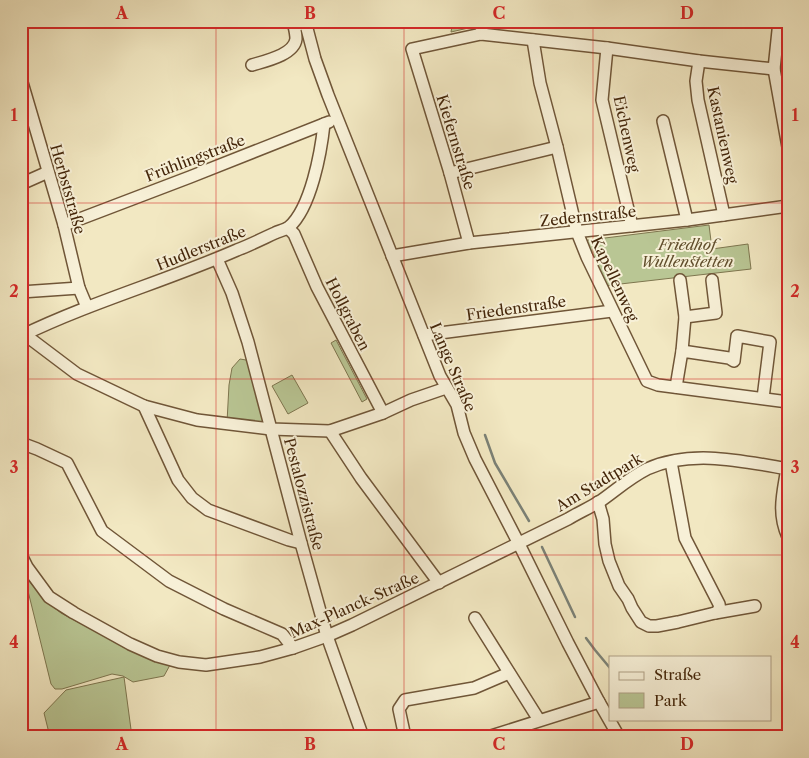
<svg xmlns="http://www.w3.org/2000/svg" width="809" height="758" viewBox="0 0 809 758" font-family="'Libre Caslon Text',serif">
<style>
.green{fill:#b9c694;stroke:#7e764f}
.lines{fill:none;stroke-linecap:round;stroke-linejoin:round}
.stream{stroke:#7b8176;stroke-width:2.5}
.minor-casing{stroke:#705638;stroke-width:14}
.minor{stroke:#f7f0d7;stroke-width:11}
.grid{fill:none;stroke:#d62828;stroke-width:1;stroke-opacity:0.55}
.labels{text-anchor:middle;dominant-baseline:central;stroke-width:4;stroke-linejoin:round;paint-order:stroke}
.street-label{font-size:15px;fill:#44260a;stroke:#f7f0d7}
.park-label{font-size:15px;font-style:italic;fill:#614e2c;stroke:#f7f0d7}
.neatline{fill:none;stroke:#d62828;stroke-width:2}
.grid-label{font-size:16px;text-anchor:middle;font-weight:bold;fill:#d62828}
</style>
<rect width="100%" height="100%" fill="#f2e8c2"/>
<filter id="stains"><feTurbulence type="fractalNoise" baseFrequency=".004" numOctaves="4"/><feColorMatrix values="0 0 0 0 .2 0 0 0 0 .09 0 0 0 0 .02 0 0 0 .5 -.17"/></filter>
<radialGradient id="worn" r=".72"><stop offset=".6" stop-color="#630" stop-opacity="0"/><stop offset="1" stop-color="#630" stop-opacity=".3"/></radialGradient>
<g class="green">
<polygon points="453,21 478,21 477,26 451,32"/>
<polygon points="709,225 712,249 748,244 751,269 603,286 581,241"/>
<polygon points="336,340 367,399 362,402 331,343"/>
<polygon points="240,359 252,361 269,428 227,422 229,385 232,368"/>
<polygon points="292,375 308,403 288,414 272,386"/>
<polygon points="29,581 47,602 61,613 138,654 170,665 164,676 133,682 123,676 112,674 62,689 55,689 51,684 26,583"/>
<polygon points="124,677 132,737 50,737 44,713 66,690"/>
</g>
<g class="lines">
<g class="stream">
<polyline points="485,435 495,463 529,521"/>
<polyline points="542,547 575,617"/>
<polyline points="586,638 595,650 610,668"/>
</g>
<defs>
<g id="minor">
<polyline points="305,21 315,59 328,95 440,376 457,405 464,433 475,459 519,544 568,643 599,702 619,737"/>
<polyline points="779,21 774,69 788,147"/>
<polyline points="481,34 483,21"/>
<polyline points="533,40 540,83 557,147 577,232 587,257 647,381 658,385 788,402"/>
<polyline points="607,48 602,100 632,226"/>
<polyline points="699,61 696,81 698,100 724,215"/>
<path d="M 252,65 C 265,61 294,55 296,39 C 296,35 295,30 294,26 L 306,23"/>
<polyline points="21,79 64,225 79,288 87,307"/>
<polyline points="663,121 687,220"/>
<polyline points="450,173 557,147"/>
<polyline points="21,184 48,172"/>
<polyline points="64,225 190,177 329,122"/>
<polyline points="288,228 294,234 317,287 383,413"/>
<polyline points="469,243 450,173 412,49 481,34 607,48 699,61 774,69"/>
<polyline points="392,256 469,243 687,220 788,206"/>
<polyline points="217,259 232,293 248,342 301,543 327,636 363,737"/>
<polyline points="680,280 685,317 682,351"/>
<polyline points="21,292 79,288"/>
<polyline points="685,317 716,313 712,280"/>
<polyline points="24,334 77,374 144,406 197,420 271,429 330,431 383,413 411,400 446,388"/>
<polyline points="424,335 612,311"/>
<path d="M 21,336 C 91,302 166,281 237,250 C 250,245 262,239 275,233 C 279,231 285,230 289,227 C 311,208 321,152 324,124"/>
<polyline points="676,387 682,351 729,358 734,361 737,336 770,342 763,398"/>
<polyline points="144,406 178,480 192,498 208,510 289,540 301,543"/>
<polyline points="330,431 361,478 439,583"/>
<polyline points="21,443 37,449 67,463 102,531 169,581 224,609 282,634 293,648"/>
<path d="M 787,468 C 783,493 777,513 788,537"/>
<polyline points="598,502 603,519 605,544 609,561 619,586 628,599 632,608 641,622 649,626 657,626 678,622 715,613 720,610 719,604 685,538 671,462"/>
<path d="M 21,555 L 27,567 L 49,597 L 74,613 L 130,644 L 157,656 L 179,662 L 206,665 L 260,657 L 293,648 L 327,636 L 352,625 L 568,519 C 578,513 589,508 599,502 C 615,491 629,478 647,469 C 691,449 742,461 788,469"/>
<polyline points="715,613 755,606"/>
<polyline points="475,618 539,720"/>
<polyline points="405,737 399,709 405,700 474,688 509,673"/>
<polyline points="488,737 599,702"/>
</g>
</defs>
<use href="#minor" class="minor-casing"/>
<use href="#minor" class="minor"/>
</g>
<path class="grid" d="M 216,21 L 216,737M 404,21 L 404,737M 593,21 L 593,737M 21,203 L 788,203M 21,379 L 788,379M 21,555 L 788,555"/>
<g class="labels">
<g class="street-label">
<text transform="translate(627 134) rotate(78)">Eichenweg</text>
<text transform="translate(723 135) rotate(78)">Kastanienweg</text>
<text transform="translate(456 142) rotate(73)">Kiefernstraße</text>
<text transform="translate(195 158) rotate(-21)">Frühlingstraße</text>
<text transform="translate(68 189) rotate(74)">Herbststraße</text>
<text transform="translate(588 216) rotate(-6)">Zedernstraße</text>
<text transform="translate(201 248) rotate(-22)">Hudlerstraße</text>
<text transform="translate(615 279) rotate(65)">Kapellenweg</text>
<text transform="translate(516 308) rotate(-8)">Friedenstraße</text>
<text transform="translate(348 314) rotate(63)">Hollgraben</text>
<text transform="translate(453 367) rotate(67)">Lange Straße</text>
<text transform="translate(599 482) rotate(-31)">Am Stadtpark</text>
<text transform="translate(304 494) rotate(75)">Pestalozzistraße</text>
<text transform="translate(354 605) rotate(-24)">Max-Planck-Straße</text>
</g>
<g class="park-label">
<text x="687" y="244">Friedhof<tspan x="687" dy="17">Wullenstetten</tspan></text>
</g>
</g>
<rect width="809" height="758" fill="none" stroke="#f2e8c2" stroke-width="55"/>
<rect x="609" y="656" width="162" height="65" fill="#f7f0d7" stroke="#af9f85"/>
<rect x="619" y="672" width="25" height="8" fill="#f7f0d7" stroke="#af9f85"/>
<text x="654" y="680" font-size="15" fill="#44260a">Straße</text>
<rect x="619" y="693" width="25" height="15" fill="#b9c694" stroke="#af9f85"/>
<text x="654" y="706" font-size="15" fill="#44260a">Park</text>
<rect x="28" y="28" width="754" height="702" class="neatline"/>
<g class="grid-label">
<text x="122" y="19">A</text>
<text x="310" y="19">B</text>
<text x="499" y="19">C</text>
<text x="687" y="19">D</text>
<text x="14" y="121">1</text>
<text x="795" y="121">1</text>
<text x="14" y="297">2</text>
<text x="795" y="297">2</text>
<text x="14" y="473">3</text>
<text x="795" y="473">3</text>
<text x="14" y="648">4</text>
<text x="795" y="648">4</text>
<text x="122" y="750">A</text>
<text x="310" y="750">B</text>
<text x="499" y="750">C</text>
<text x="687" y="750">D</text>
</g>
<rect width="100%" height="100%" filter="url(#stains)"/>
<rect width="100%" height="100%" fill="url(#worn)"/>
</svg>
